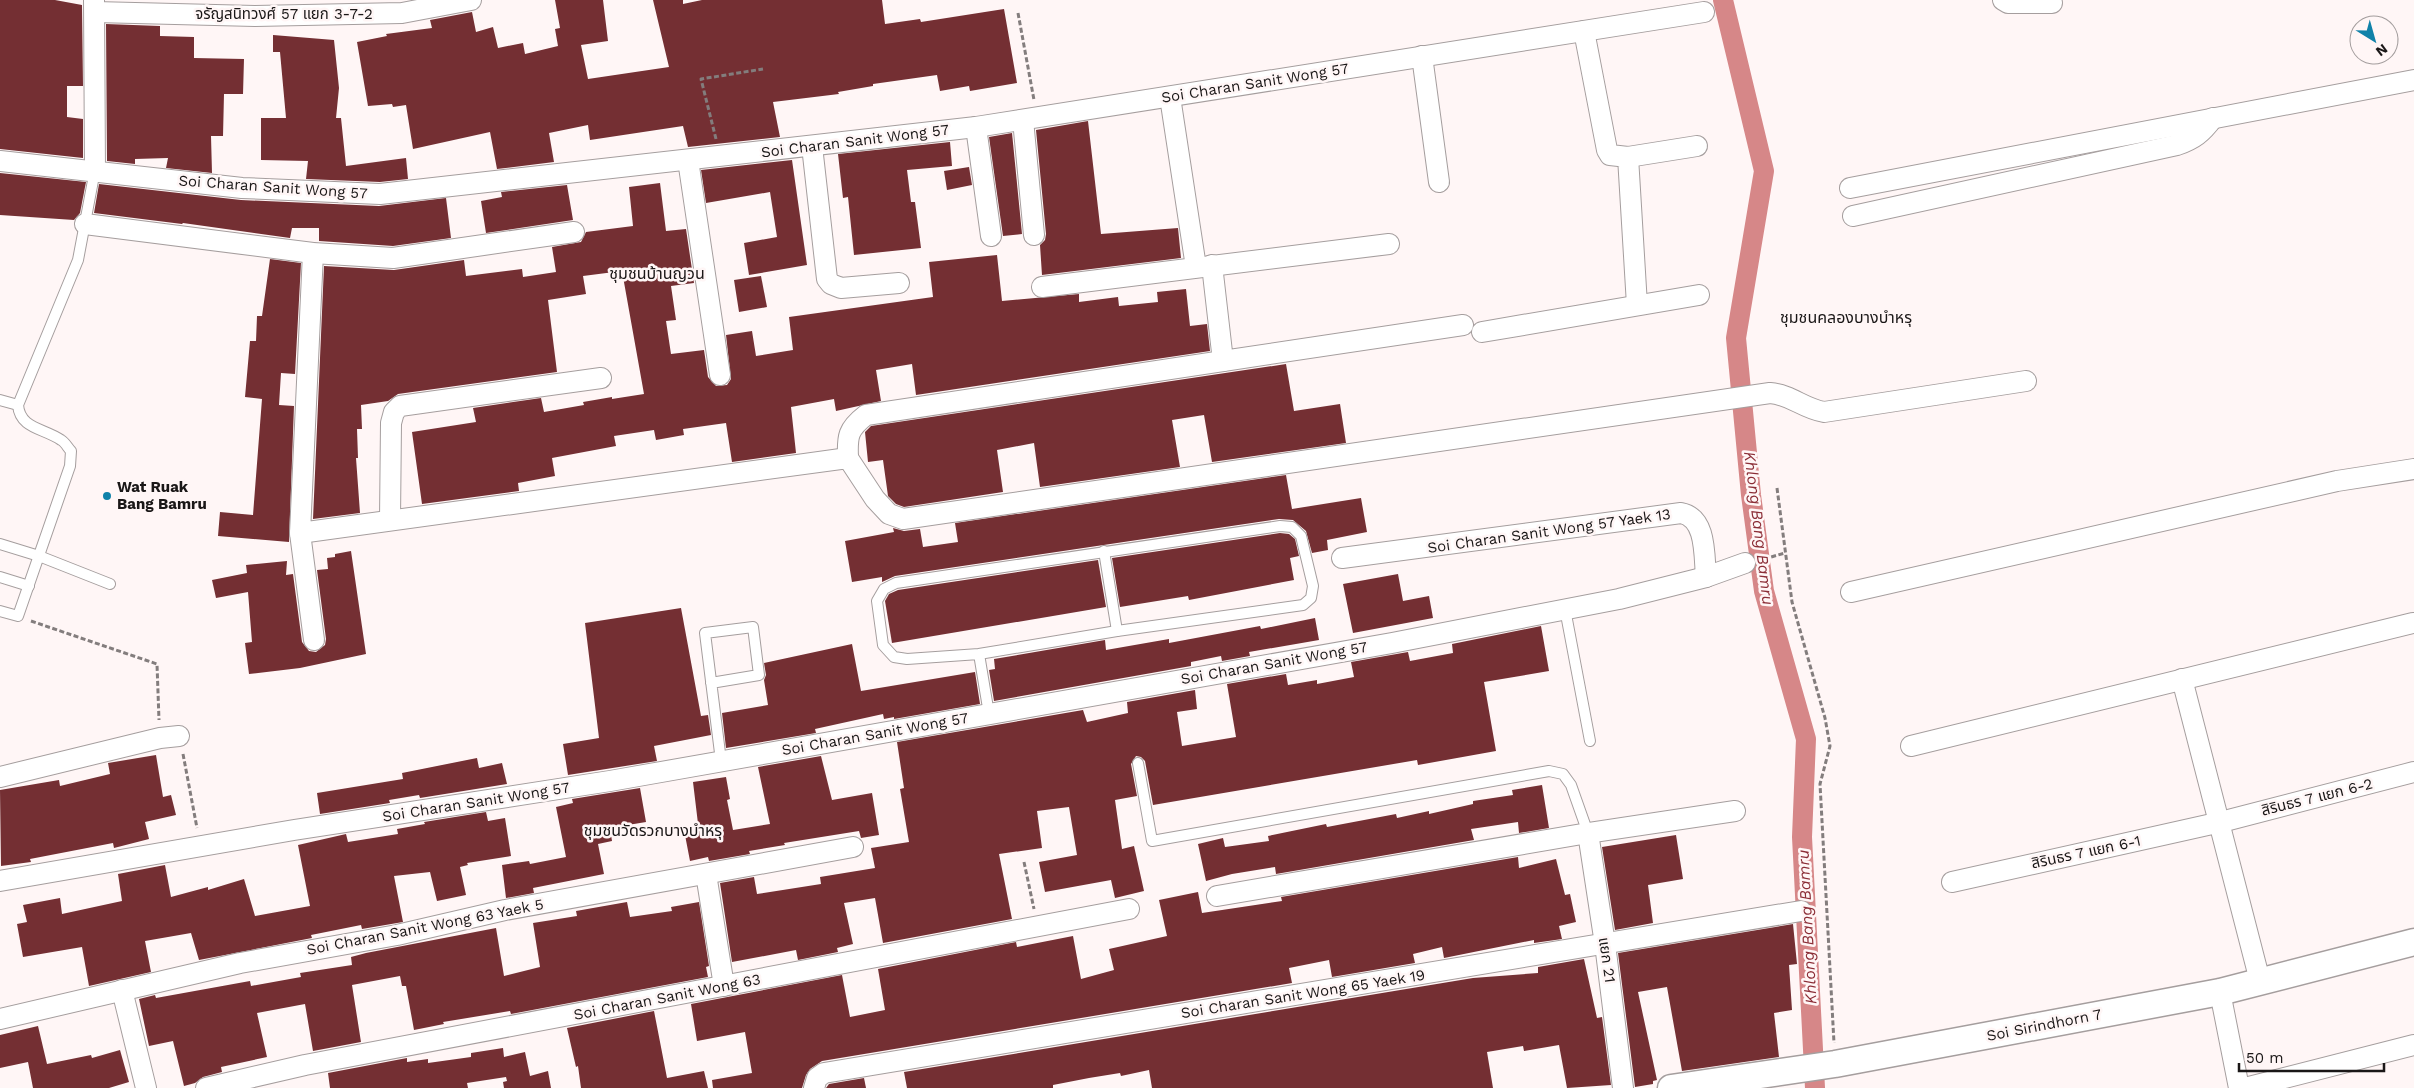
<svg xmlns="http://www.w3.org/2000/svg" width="2414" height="1088" viewBox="0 0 2414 1088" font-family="'Work Sans','Noto Sans Thai',sans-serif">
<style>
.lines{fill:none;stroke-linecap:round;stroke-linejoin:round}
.canal{stroke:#d68788;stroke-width:20}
.building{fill:#742f33}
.service-casing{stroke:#a59e9e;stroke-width:12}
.minor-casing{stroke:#a59e9e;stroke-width:22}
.tertiary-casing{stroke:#a59e9e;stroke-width:29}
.path{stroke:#837d7d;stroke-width:3;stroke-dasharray:5 2.5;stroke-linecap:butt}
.service{stroke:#fff;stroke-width:10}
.minor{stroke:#fff;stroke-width:20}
.tertiary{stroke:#fff;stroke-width:26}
.poi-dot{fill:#1082a9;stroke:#fff6f6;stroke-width:2}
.labels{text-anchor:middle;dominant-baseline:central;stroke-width:5;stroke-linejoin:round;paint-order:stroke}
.street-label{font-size:15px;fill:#1a1717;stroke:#fff6f6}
.poi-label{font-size:15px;font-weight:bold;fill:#1a1717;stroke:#fff6f6;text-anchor:start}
.neighbourhood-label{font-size:16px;fill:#1a1717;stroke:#fff6f6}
.water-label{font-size:16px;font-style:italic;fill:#8b2d36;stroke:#fff6f6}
</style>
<rect width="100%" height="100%" fill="#fff6f6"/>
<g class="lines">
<polyline class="canal" points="1723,0 1764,171 1736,338 1751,495 1764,591 1806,739 1802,837 1815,1088"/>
</g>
<g class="building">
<polygon points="0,0 55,0 82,5 83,86 67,86 67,117 83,119 83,158 0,149"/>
<polygon points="555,0 603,0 608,41 581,45 588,79 669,67 653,0 683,0 683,4 702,0 882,0 885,24 920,19 921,22 1004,9 1017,83 970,91 969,86 940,91 937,75 873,84 873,86 838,92 839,94 773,102 780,137 688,147 683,126 590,140 588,125 549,133 554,162 497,169 490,132 413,149 406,105 393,107 392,104 368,106 357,42 387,36 386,34 432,28 430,20 472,12 476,32 493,27 498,48 523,43 525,54 558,46 555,29 560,28"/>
<polygon points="106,24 160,26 160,36 194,37 194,58 244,59 243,94 224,94 223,136 211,136 212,173 166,168 168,158 135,159 135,164 107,161"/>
<polygon points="273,35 334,40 339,88 336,118 341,118 346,166 406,158 408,179 380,182 306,179 308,161 261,160 261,118 286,118 280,52 273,52"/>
<polygon points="1088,121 1101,234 1178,228 1181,258 1042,275 1040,245 1045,240 1046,234 1036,130"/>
<polygon points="1012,133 1022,234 1003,236 989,137"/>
<polygon points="950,142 952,166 907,170 911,202 915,202 921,248 854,255 848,197 843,198 838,154"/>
<polygon points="792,160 807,265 749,275 744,243 777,237 770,192 706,203 701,170"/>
<polygon points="969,167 972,185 947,190 944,171"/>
<polygon points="0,173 86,182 80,213 74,220 0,215"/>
<polygon points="660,183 666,231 686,229 694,283 671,286 676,320 666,321 671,354 704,350 708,377 716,386 727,385 731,379 726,335 752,331 756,356 793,350 789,317 933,297 929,262 997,255 1002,301 1079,294 1079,302 1118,297 1119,306 1158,302 1157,292 1186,289 1190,326 1207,324 1210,351 916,395 912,364 876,370 881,401 836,411 834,399 791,407 796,453 732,462 726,423 683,429 684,435 656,440 654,430 614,436 616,446 552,458 555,476 518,483 519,491 422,504 412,432 476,422 473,408 541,398 544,412 584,405 583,402 612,397 612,399 644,394 622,271 583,276 586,294 548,300 557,372 398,394 388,401 361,405 362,429 357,429 358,458 356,458 360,513 313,519 324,266 394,270 464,260 466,276 522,269 523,277 556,272 552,247 581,242 586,232 633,226 629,187"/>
<polygon points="99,184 241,200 379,206 446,198 451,238 393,246 319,241 319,228 292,228 290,238 183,223 182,224 94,213"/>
<polygon points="567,185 573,220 486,233 481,201 502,197 501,192"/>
<polygon points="270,259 301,263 295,374 281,373 279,405 294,406 289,542 218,536 220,512 253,515 262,399 245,397 250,341 256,341 257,316 262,316"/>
<polygon points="761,276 767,307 739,312 734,280"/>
<polygon points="1286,364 1294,411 1340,404 1346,443 1212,462 1204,415 1172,420 1180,467 1040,487 1034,443 997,450 1003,492 904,507 896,504 888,496 883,460 868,462 865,432 871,426"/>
<polygon points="1286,475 1292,509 1361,498 1367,532 1327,540 1328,550 1312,553 1306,531 1293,520 1279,519 895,576 882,582 882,577 852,582 845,541 894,532 893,528 904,531 920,529 923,547 958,542 955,523"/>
<polygon points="1280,533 1289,534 1295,539 1299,556 1290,558 1294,580 1189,600 1188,596 1120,607 1112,558"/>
<polygon points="351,551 366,654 300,668 249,674 245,643 252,642 248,592 216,598 212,580 247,573 246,565 287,561 286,575 293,574 302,642 309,651 316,652 325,645 326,639 317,570 328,569 327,558 335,557 335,554"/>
<polygon points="1098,560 1106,607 892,643 885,601 889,594 898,590"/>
<polygon points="1398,574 1403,601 1429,596 1433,618 1353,633 1343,584"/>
<polygon points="681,608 701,716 708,715 711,735 654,746 657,761 568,775 563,744 599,738 585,623"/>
<polygon points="1315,618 1319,640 1249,652 1250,656 1222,661 1221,656 1191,662 1191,666 994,701 989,670 995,669 994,659 1105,640 1106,650 1169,639 1169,643 1260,626 1261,629"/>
<polygon points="1541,626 1549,671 1484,682 1496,751 1418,765 1417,760 1153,805 1145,761 1141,757 1136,756 1131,764 1137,796 1115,800 1122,849 1134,846 1144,891 1115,898 1111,880 1045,892 1039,862 1077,855 1069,807 1037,811 1042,848 999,854 1012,919 883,943 875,898 844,903 853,944 837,948 838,952 798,960 796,950 732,962 720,883 754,877 757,894 821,884 820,877 875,868 871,848 909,842 900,789 904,788 897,742 1083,710 1087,722 1128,713 1127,702 1195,690 1197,709 1177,712 1182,746 1236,737 1227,684 1286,674 1288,685 1317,680 1317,684 1354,677 1351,662 1408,652 1410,661 1453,653 1452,644"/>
<polygon points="852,644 861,691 975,672 980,704 894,719 894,717 884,719 883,714 815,729 816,733 726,748 722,713 768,705 764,680 766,675 764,663"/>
<polygon points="156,755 163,797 171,795 176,815 145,822 149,839 114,848 113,843 30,859 31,862 1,866 0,790 59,780 60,786 110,774 108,763"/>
<polygon points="821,756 832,800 872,793 879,835 861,838 859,831 784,843 785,845 749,851 750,854 709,861 708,857 690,861 685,835 699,832 693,782 726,777 730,799 727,800 733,830 770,824 758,767"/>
<polygon points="477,758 479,768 502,763 507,784 420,798 419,795 389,800 390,803 320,814 317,793 403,779 402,773"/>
<polygon points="1542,785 1549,828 1519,833 1518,822 1471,829 1474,840 1276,874 1275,867 1232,874 1206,881 1198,844 1223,838 1225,847 1269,841 1268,836 1326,824 1327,827 1396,814 1397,818 1429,811 1429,814 1473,804 1473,801 1513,795 1512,790"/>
<polygon points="640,788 646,822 610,828 612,841 598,844 604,874 533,888 534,893 506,898 502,865 529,861 530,864 566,857 556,807 573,803 572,799"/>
<polygon points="486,812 488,821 505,818 511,856 467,863 468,865 460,867 466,895 437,901 430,872 394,876 403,922 362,929 361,925 311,935 312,938 199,960 191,933 145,941 151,972 89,986 82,947 23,957 17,924 27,922 23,905 60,898 62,914 122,901 118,874 165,865 171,897 208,887 208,890 244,879 255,916 310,906 298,845 346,834 348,842 398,834 397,829 425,824 424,822"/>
<polygon points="1676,835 1683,879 1648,885 1653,923 1615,930 1602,847"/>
<polygon points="1518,857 1519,868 1556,859 1565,895 1570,894 1576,922 1559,926 1562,939 1534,943 1534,940 1444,958 1442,947 1413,954 1415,963 1332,977 1329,960 1289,968 1292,983 822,1061 810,1069 806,1075 802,1088 713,1088 712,1080 752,1073 745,1032 697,1041 691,1004 842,975 850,1017 885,1010 878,969 1016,942 1017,947 1073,936 1081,979 1114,970 1109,949 1167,936 1159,900 1198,892 1202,913 1282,901 1281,897"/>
<polygon points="627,902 630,917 672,911 671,907 699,902 709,966 706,967 708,977 511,1014 510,1011 443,1022 444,1024 414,1030 406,986 402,986 400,976 352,985 361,1042 313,1051 305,1004 257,1013 267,1057 221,1067 222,1072 203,1077 195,1083 184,1086 173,1041 149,1046 139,999 155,995 156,998 250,981 251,986 301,977 300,973 352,965 351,957 366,953 496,928 504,976 540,967 533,923 577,916 576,911"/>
<polygon points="1793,924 1797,964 1789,965 1792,1010 1774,1013 1779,1057 1682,1071 1667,987 1638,992 1657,1080 1653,1081 1653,1084 1635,1087 1618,953"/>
<polygon points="1584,959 1597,1018 1602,1017 1611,1085 1567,1088 1559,1045 1524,1051 1523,1046 1487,1052 1493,1088 1152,1088 1149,1070 1121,1076 1120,1073 1089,1078 1053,1085 1053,1088 907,1088 904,1072 1473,978 1538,973 1538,967"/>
<polygon points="654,1011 667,1078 704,1071 708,1088 581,1088 578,1066 576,1067 567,1028"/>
<polygon points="38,1026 47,1064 91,1055 92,1058 120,1050 129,1082 109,1088 33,1088 28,1062 0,1068 0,1035"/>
<polygon points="503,1048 504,1057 525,1052 530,1076 548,1071 551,1088 504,1088 503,1082 507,1081 506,1077 467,1083 468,1088 330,1088 328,1073 407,1058 407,1062 428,1059 428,1063 471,1057 471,1053"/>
<polygon points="864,1078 866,1088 826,1088 829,1084"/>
</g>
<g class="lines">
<defs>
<g id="service">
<polyline points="0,400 18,405"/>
<polyline points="0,544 39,556 110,584"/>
<polyline points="1104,551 1117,631"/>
<polyline points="0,577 29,586"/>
<polyline points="1565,609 1590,741"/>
<path d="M 0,611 L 18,616 L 70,466 L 71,451 C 68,448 65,442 61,440 C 44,428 20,429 18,405 L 78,260 L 95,170"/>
<polyline points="979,654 907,659 894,657 883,645 877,601 884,589 896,583 1280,526 1292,527 1301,536 1313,586 1311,598 1303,605 1117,631 979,654 989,714"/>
<polyline points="711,683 759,675 753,627 705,633 721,761"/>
<polyline points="1138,763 1152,841 1549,771 1563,774 1571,785 1588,833"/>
</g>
<g id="minor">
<polyline points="94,0 95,170"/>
<polyline points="2003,0 2008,3 2052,3"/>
<polyline points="95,12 255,16 402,13 471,0"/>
<polyline points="1584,31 1607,150 1610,155 1628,157 1637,305"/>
<polyline points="1422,56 1439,182"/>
<polyline points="1170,97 1196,267"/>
<polyline points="1023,120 1034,235"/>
<polyline points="976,127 991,236"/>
<polyline points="812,146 827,279 831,284 841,288 899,283"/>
<polyline points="1628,157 1697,146"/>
<polyline points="688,160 720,375"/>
<polyline points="0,161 242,188 380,194 976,127 1704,12"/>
<polyline points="1850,188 2414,80"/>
<path d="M 1853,216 L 2177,145 C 2194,139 2202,133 2213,118"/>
<polyline points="85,224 313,253 393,258 574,232"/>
<path d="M 313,253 L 300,533 L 848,458 L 875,499 L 889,514 L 903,519 L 1770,393 C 1792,395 1802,408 1824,412 L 2026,381"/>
<polyline points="1212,265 1223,361 1463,325"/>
<polyline points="1042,287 1389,244"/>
<polyline points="1482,332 1699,295"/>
<path d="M 848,458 C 847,436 848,429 866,415 L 1223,361"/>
<polyline points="390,520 391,423 394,412 400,406 601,378"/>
<polyline points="300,533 314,640"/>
<path d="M 1342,558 L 1681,513 C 1707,518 1704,556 1706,577"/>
<polyline points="1851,592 2337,481 2414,469"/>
<polyline points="2182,679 2260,981"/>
<polyline points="1911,746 2413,623"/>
<polyline points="0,777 160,738 179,736"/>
<polyline points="1588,833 1605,944 1623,1088"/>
<polyline points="706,874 724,986"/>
<polyline points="0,881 294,830 610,781 1392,643 1619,599 1706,577 1745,563"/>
<polyline points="1952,882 2221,822 2414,772"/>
<polyline points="1217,896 1588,833 1735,811"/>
<polyline points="122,990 146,1088"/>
<polyline points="2220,992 2239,1088"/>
<polyline points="0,1019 240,963 397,935 505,910 853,847"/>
<polyline points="206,1088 305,1065 1129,909"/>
<polyline points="814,1088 817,1078 824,1073 1801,911"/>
<polyline points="2245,1088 2414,1045"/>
</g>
<polyline id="tertiary" points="1671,1088 1835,1064 2220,992 2414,942"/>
</defs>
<use href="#service" class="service-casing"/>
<use href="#minor" class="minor-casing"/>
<use href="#tertiary" class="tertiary-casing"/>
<g class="path">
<polyline points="1018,13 1034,100"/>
<polyline points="716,139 701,79 763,69"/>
<polyline points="1777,488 1792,602 1825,718 1830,746 1820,784 1834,1043"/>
<polyline points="1764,559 1785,553"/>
<polyline points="31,621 157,664 159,720"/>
<polyline points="183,754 197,828"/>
<polyline points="1024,862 1034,909"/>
</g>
<use href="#service" class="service"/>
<use href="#minor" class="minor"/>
<use href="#tertiary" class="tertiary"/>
</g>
<circle class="poi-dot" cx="107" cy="496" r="5"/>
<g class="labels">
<g class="street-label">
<text x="284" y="14">จรัญสนิทวงศ์ 57 แยก 3-7-2</text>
<text transform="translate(1255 83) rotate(-9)">Soi Charan Sanit Wong 57</text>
<text transform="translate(855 141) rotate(-7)">Soi Charan Sanit Wong 57</text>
<text transform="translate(273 187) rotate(4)">Soi Charan Sanit Wong 57</text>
<text transform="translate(1549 531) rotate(-8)">Soi Charan Sanit Wong 57 Yaek 13</text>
<text transform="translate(1274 663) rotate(-10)">Soi Charan Sanit Wong 57</text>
<text transform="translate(875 734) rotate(-10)">Soi Charan Sanit Wong 57</text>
<text transform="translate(2317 797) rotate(-14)">สิรินธร 7 แยก 6-2</text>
<text transform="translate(476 802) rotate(-9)">Soi Charan Sanit Wong 57</text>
<text transform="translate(2086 852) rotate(-12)">สิรินธร 7 แยก 6-1</text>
<text transform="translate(425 927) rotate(-11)">Soi Charan Sanit Wong 63 Yaek 5</text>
<text transform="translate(1607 960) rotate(82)">แยก 21</text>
<text transform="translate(1303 994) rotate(-9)">Soi Charan Sanit Wong 65 Yaek 19</text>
<text transform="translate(667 997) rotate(-11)">Soi Charan Sanit Wong 63</text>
<text transform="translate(2044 1025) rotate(-11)">Soi Sirindhorn 7</text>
</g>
<g class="poi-label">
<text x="117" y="487">Wat Ruak<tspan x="117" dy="17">Bang Bamru</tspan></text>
</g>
<g class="neighbourhood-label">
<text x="657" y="273">ชุมชนบ้านญวน</text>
<text x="1846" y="317">ชุมชนคลองบางบำหรุ</text>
<text x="653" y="830">ชุมชนวัดรวกบางบำหรุ</text>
</g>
<g class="water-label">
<text transform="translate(1759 528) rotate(83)">Khlong Bang Bamru</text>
<text transform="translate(1807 927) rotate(-93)">Khlong Bang Bamru</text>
</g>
</g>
<g transform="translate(2374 40) rotate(143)"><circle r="24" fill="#fff6f6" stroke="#a39d9d"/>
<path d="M0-4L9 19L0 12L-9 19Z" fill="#1082a9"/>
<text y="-8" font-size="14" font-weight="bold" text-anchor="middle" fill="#1a1717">N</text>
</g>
<path d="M2239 1063v8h145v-8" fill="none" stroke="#1a1717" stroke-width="2.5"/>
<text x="2246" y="1063" font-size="15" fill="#1a1717" stroke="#fff6f6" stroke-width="4" paint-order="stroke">50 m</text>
</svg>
